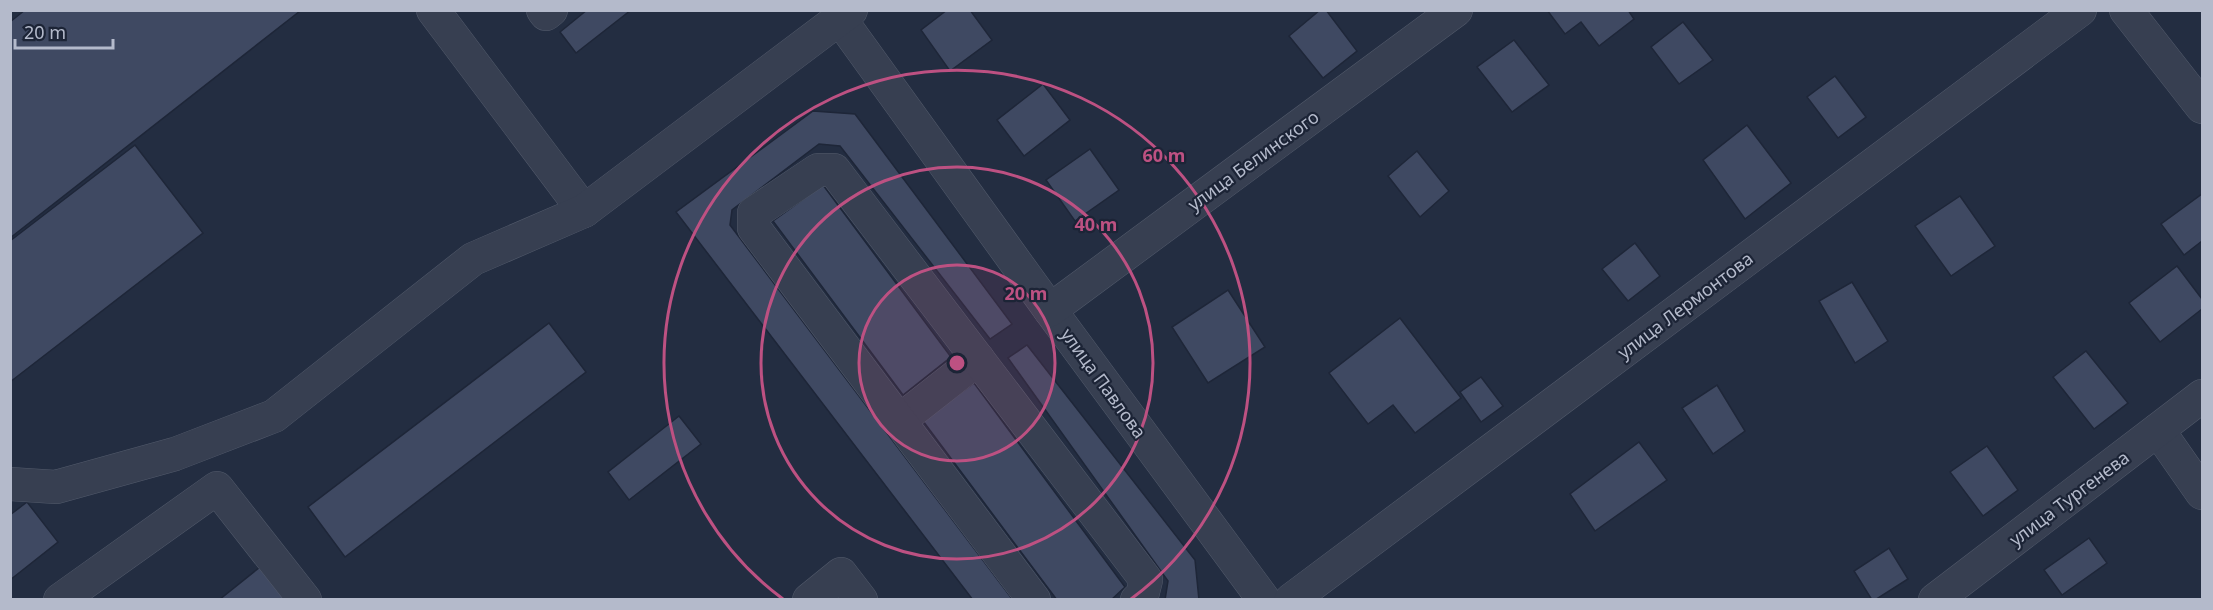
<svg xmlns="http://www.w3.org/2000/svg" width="2213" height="610" viewBox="0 0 2213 610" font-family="'Noto Sans',sans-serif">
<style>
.building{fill:#3f4962;stroke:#1e2638;stroke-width:1.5}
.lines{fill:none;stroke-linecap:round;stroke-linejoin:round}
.minor-casing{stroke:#525a6b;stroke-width:34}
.minor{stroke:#373f51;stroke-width:33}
.ring{fill:none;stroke:#bd5182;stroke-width:3}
.labels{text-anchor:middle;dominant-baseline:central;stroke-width:4.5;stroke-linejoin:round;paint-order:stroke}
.street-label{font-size:18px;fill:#b4bacb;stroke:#1c2436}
.centre{fill:#bd5182;stroke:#1c2436;stroke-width:3}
.ring-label{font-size:18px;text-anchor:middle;font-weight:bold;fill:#bd5182;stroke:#1c2436;stroke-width:4.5;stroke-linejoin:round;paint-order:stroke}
</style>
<rect width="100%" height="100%" fill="#232d41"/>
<g class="building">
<polygon points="25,10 299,10 300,11 10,238 10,22"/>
<polygon points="587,10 631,10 576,53 560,32"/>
<polygon points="947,10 970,10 992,40 950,71 921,30"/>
<polygon points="1320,10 1326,10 1357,51 1323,78 1289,36"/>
<polygon points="1547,10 1628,10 1634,19 1599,46 1581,22 1565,34"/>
<polygon points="1683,22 1713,60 1679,84 1651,47"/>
<polygon points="1514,40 1549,85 1512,112 1477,67"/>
<polygon points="1835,76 1866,117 1838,138 1807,97"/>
<polygon points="1043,84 1070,120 1024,156 997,120"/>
<polygon points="813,111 855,114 1012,324 990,339 840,146 819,144 732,210 730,225 1013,600 973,600 676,212"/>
<polygon points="1747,125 1791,183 1745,219 1703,160"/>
<polygon points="135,145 203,233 10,382 10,241"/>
<polygon points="1090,149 1119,190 1075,221 1046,180"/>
<polygon points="1417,151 1449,191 1420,217 1388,176"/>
<polygon points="823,185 951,357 903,395 773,221"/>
<polygon points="2202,194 2202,241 2184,255 2161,224"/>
<polygon points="1960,196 1995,246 1951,276 1915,226"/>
<polygon points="1635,243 1660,276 1628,301 1602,269"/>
<polygon points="2177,266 2202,299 2202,309 2160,342 2129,303"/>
<polygon points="1852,282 1888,341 1855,363 1819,301"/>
<polygon points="1228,290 1265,347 1208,383 1172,327"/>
<polygon points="1400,318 1461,398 1415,433 1393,405 1368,424 1329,373"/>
<polygon points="549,323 586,372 345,557 308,507"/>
<polygon points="1027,345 1195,560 1199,600 1165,600 1168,581 1008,358"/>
<polygon points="2086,351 2128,403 2094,429 2053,377"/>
<polygon points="1481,377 1503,406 1481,422 1460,392"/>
<polygon points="974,383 1125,587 1111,600 1057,600 923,421"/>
<polygon points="1717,385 1745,431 1713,454 1682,408"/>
<polygon points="679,416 701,444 629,500 608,472"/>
<polygon points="1639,442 1667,480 1595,531 1570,494"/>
<polygon points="1987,446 2018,490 1983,516 1950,472"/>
<polygon points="27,502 58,542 10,580 10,515"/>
<polygon points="2089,538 2107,563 2062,595 2044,570"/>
<polygon points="1889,548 1908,579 1875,600 1872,600 1854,571"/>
<polygon points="265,563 293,600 219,600"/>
</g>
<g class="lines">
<defs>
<g id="minor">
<polyline points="433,10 584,211"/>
<polyline points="543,10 546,14 551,10"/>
<polyline points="2126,10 2202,107"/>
<polyline points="840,19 1050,310 1264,600"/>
<polyline points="1050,310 1456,10"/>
<polyline points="899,421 978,359"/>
<polyline points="2158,430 2202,493"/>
<polyline points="10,484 56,487 175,454 274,416 473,259 584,211 851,10"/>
<polyline points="60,600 217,488 305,600"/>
<polyline points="809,600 841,574 861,600"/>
<polyline points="1034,600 754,228 754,213 818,170 834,170 1146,580 1142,596 1137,600"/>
<polyline points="1291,600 2080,10"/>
<polyline points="1935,600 2202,396"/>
</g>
</defs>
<use href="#minor" class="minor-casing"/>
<use href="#minor" class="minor"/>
</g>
<circle cx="957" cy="363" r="98" fill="#bd5182" fill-opacity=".12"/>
<g class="ring">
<circle cx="957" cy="363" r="98"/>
<circle cx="957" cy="363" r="196"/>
<path d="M783 599A293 293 0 1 1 1131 599"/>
</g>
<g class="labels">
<g class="street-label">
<text transform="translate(1253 160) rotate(-36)">улица Белинского</text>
<text transform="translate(1685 305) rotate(-37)">улица Лермонтова</text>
<text transform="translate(1104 383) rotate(54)">улица Павлова</text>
<text transform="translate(2069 498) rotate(-37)">улица Тургенева</text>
</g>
</g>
<circle cx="957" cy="363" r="9" class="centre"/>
<g class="ring-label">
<text x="1164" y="162">60 m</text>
<text x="1096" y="231">40 m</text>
<text x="1026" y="300">20 m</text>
</g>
<rect width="2213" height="610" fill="none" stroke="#b4bacb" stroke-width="24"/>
<path d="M15 39v9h98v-9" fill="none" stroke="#b4bacb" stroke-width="3"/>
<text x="24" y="39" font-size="18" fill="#b4bacb" stroke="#1c2436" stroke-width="4.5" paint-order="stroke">20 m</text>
</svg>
